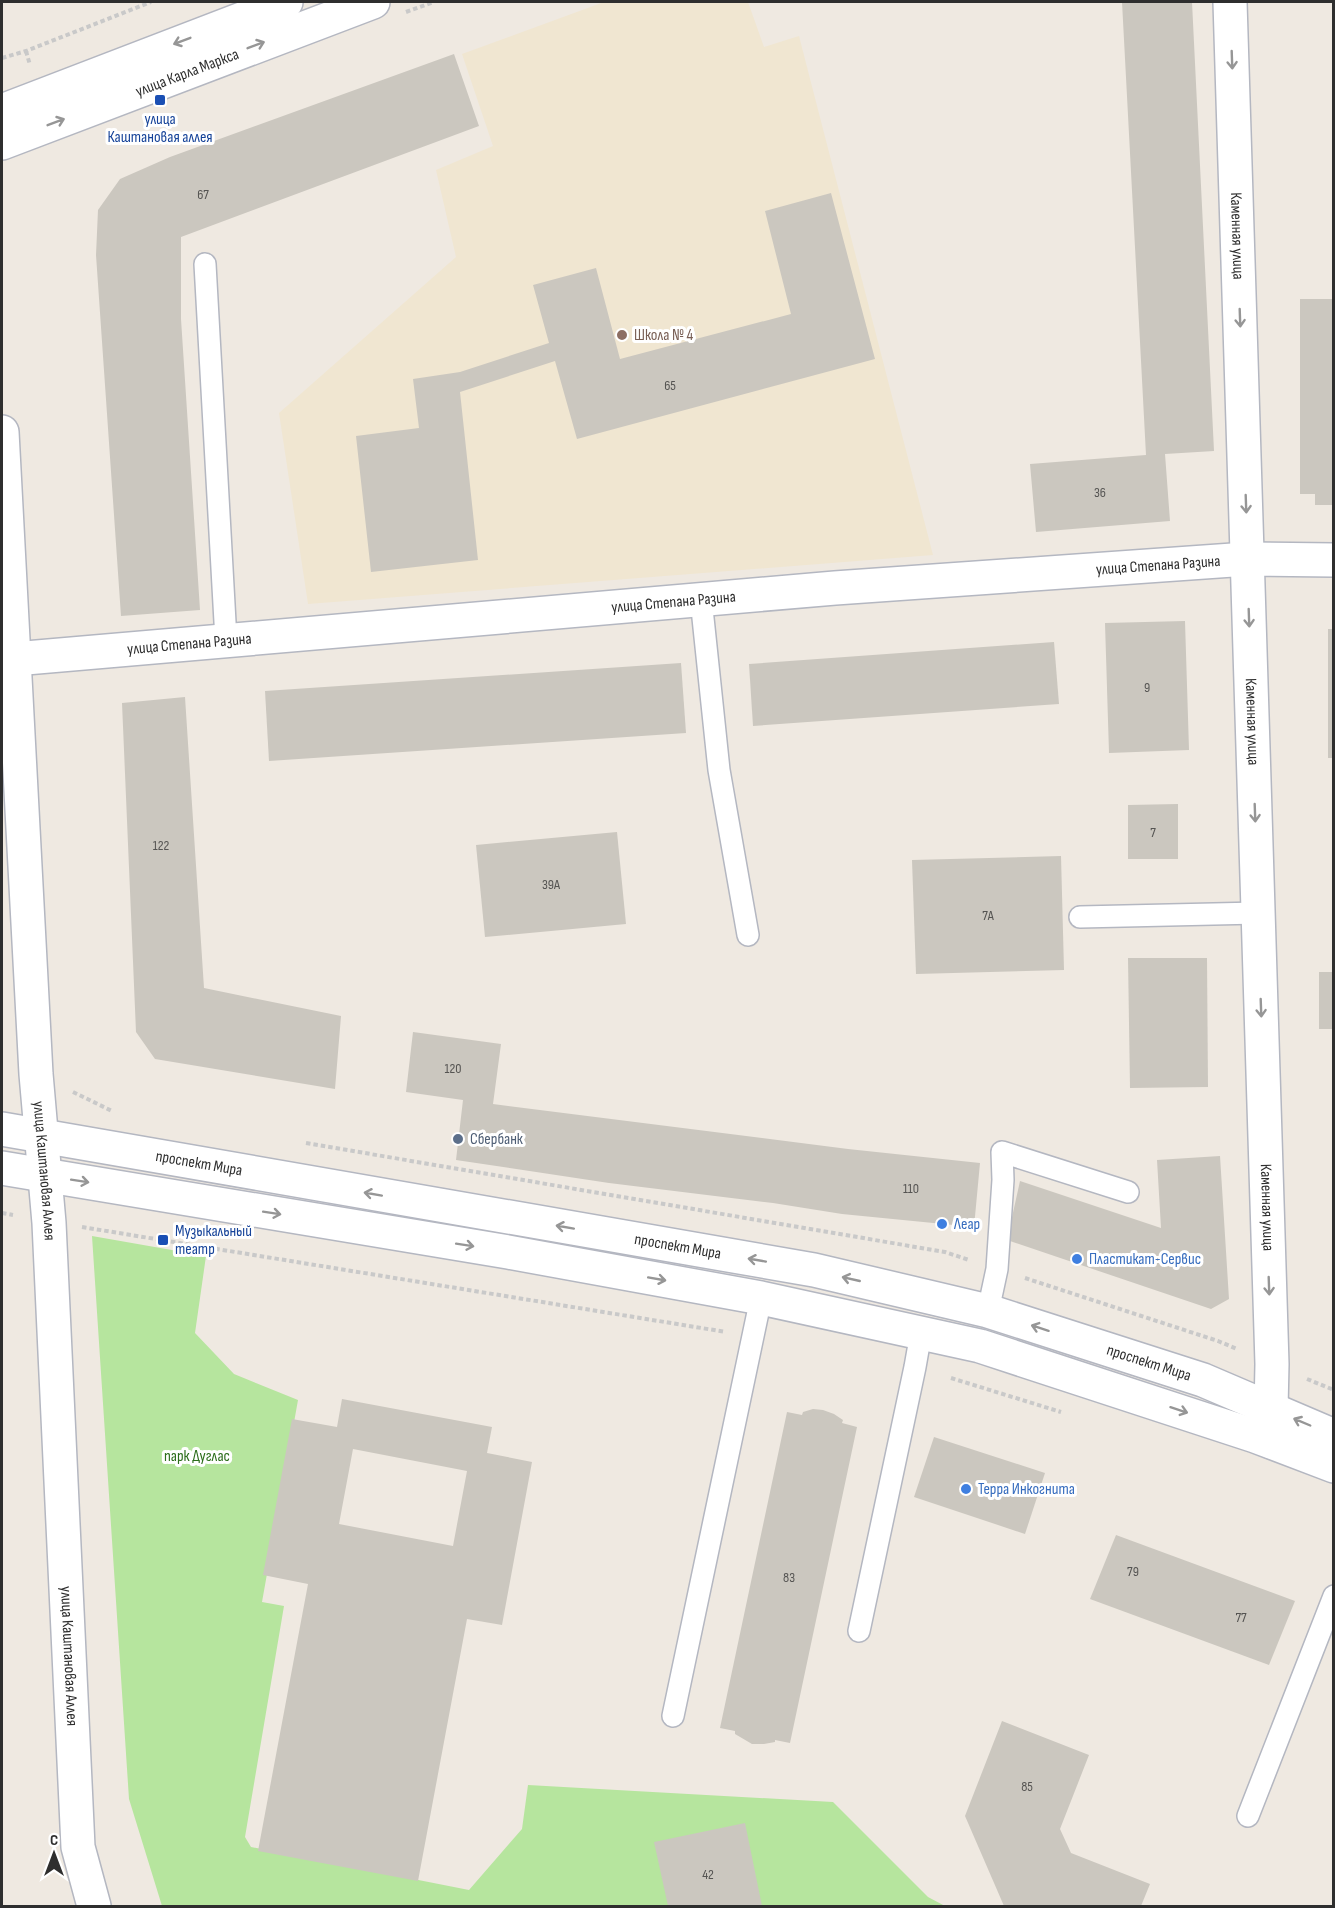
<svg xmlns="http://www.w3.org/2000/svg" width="1335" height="1908" viewBox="0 0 1335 1908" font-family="'Sofia Sans Condensed',sans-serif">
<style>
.education{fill:#f0e6d1}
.green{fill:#b6e59e}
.building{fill:#cbc7bf;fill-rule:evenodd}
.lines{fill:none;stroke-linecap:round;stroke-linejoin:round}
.lane-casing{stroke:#b4b7c1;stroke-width:24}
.street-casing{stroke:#b4b7c1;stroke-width:36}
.secondary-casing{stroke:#b4b7c1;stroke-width:36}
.path{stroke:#c9c9c9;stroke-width:4;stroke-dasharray:4.5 3;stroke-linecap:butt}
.lane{stroke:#fff;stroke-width:21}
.street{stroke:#fff;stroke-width:33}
.secondary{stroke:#fff;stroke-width:33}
.oneway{stroke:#969696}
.transit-dot{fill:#1a4fb4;stroke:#fff;stroke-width:2}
.education-dot{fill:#8d6e63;stroke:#fff;stroke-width:2}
.service-dot{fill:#5c6f8a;stroke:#fff;stroke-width:2}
.shop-dot{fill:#3f7fe0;stroke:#fff;stroke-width:2}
.labels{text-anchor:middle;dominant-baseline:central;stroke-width:6;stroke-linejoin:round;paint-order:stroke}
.number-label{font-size:14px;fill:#555452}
.street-label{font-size:16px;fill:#2e2e2e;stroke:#fff}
.transit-label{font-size:16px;fill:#164399;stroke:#fff}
.education-label{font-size:16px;fill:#785e54;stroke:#fff;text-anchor:start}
.service-label{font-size:16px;fill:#4e5e75;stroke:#fff;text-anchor:start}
.shop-label{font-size:16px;fill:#366cbe;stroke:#fff;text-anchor:start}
.park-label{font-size:16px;fill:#2c6e1b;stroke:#fff}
</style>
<rect width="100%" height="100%" fill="#efe9e1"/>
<polygon class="education" points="604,2 748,2 764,47 799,36 933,555 308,604 279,413 456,257 436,170 493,146 462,54"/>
<polygon class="green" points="92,1236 206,1256 195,1333 234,1374 298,1400 262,1602 284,1606 245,1837 251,1847 469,1890 522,1829 528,1785 833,1802 928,1897 945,1906 162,1906 129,1799"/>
<g class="building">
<polygon points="1122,2 1192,2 1214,451 1165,454 1170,521 1036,532 1030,464 1146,455"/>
<polygon points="454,54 479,126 181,237 181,319 200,610 121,616 96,255 98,210 120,179 170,157"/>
<polygon points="831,193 875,359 577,439 555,361 460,392 478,560 371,572 356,436 419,428 413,379 460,372 549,343 533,285 596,268 620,359 791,314 765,211"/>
<polygon points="1300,299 1334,299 1334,505 1315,505 1315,494 1300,494"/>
<polygon points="1185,621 1189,750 1109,753 1105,623"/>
<rect x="1328" y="629" width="6" height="129"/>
<polygon points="1054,642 1059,704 753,726 749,664"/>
<polygon points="681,663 686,733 269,761 265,691"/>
<polygon points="185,697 204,988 341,1016 335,1089 155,1059 136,1032 122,703"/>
<polygon points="1178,804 1178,859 1128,859 1128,805"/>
<polygon points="617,832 626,924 485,937 476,845"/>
<polygon points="1061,856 1064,970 916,974 912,860"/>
<polygon points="1128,958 1207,958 1208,1087 1130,1088"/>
<rect x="1319" y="972" width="15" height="57"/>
<polygon points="413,1032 501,1044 493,1104 848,1149 980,1163 974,1227 842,1214 773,1203 609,1183 456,1160 463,1100 406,1092"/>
<polygon points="1220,1156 1229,1299 1211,1309 1007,1240 1020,1181 1161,1228 1157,1160"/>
<path d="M 342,1399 L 492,1427 L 487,1453 L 532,1462 L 502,1625 L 467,1619 L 418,1881 L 258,1851 L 308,1584 L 263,1575 L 292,1419 L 337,1427 ZM 353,1449 L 467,1471 L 453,1546 L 339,1524 Z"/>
<polygon points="813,1409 823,1410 834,1414 843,1420 842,1423 857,1427 790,1743 775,1740 775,1742 764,1744 752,1744 735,1734 735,1731 720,1728 787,1412 802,1415 803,1412"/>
<polygon points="934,1437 1045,1473 1025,1534 914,1497"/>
<polygon points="1116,1535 1295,1601 1269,1665 1090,1599"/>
<polygon points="1002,1721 1089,1755 1060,1829 1071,1853 1150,1884 1141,1906 1004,1906 965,1816"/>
<polygon points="745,1823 762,1906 668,1906 654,1842"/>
</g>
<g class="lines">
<defs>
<g id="lane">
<polyline points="205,264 226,640"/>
<polyline points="701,599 719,770 748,935"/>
<polyline points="1080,917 1258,913"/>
<polyline points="988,1311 997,1269 1003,1180 1002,1152 1128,1192"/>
<polyline points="859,1631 915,1367 921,1333"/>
<polyline points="673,1716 761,1298"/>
<polyline points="1248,1816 1334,1596"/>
</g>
<g id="street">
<path id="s1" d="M 14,659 L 835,588 L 1247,559 L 1334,560"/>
</g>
<g id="secondary">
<path id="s2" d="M 1230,2 L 1272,1364 L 1271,1409 L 1272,1442"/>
<polyline points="2,111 286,2"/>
<path id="s3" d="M 2,143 L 373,2"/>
<path id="s4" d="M 2,432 L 36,1074 L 49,1223 L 78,1847 L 94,1906"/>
<path id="s5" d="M 2,1129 L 814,1270 L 988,1311 L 1203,1380 L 1334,1436"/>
<polyline points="2,1168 508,1252 761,1298 980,1346 1255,1436 1334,1466"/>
</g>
</defs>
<use href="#lane" class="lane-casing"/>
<use href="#street" class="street-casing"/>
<use href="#secondary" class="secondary-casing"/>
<g class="path">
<polyline points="406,12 434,2"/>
<polyline points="26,51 30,65"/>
<polyline points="2,58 26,51 151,2"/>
<polyline points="73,1092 112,1111"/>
<polyline points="306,1143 945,1252 969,1260"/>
<polyline points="2,1213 13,1215"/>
<polyline points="82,1227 726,1332"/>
<polyline points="1025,1278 1218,1341 1237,1349"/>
<polyline points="951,1378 1061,1412"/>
<polyline points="1307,1379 1334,1390"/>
</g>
<use href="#lane" class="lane"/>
<use href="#street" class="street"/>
<use href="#secondary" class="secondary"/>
</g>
<defs><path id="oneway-shaft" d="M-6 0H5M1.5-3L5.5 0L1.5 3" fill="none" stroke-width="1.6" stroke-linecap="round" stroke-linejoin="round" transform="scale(1.5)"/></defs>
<g class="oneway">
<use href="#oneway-shaft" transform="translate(182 41) rotate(159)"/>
<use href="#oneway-shaft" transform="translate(256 45) rotate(-21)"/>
<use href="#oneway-shaft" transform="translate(1232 60) rotate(88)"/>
<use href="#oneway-shaft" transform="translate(56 122) rotate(-21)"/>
<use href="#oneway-shaft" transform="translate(1240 318) rotate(88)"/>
<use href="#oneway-shaft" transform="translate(1246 504) rotate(88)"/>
<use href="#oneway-shaft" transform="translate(1249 618) rotate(88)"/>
<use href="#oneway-shaft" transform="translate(1255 813) rotate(88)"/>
<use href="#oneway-shaft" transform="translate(1261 1008) rotate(88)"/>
<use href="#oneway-shaft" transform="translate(80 1181) rotate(9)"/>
<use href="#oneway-shaft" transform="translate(373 1194) rotate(-170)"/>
<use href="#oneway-shaft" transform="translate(272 1213) rotate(9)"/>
<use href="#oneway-shaft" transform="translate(565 1227) rotate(-170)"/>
<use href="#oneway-shaft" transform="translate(465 1245) rotate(9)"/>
<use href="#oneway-shaft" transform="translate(757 1260) rotate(-170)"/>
<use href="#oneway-shaft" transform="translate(657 1279) rotate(10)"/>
<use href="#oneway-shaft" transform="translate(851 1279) rotate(-167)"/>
<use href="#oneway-shaft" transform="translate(1269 1286) rotate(88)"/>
<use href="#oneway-shaft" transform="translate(1040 1328) rotate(-162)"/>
<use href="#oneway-shaft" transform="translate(1179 1410) rotate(18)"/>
<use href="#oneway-shaft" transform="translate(1302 1422) rotate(-157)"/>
</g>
<g class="transit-dot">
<rect x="154" y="94" width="12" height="12" rx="3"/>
<rect x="157" y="1234" width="12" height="12" rx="3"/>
</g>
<circle class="education-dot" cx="622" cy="335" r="6"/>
<circle class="service-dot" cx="458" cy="1139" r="6"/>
<g class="shop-dot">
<circle cx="942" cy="1224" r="6"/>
<circle cx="1077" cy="1259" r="6"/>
<circle cx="966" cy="1489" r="6"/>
</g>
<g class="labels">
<g class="number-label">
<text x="203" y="194">67</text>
<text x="670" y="385">65</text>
<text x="1100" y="492">36</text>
<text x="1147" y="687">9</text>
<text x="1153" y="832">7</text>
<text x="161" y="845">122</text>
<text x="551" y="884">39А</text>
<text x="988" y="915">7А</text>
<text x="453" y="1068">120</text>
<text x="911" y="1188">110</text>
<text x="1133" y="1571">79</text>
<text x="789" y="1577">83</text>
<text x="1241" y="1617">77</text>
<text x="1027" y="1786">85</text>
<text x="708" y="1874">42</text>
</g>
<g class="street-label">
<text stroke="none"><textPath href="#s3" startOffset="198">улица Карла Маркса</textPath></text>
<text stroke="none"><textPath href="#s2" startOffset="234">Каменная улица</textPath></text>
<text stroke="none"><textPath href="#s1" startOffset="1148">улица Степана Разина</textPath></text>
<text stroke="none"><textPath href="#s1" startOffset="662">улица Степана Разина</textPath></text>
<text stroke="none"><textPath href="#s1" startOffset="176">улица Степана Разина</textPath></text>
<text stroke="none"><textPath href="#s2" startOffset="720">Каменная улица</textPath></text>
<text stroke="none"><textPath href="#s5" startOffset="200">проспект Мира</textPath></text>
<text stroke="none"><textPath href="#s4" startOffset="740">улица Каштановая Аллея</textPath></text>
<text stroke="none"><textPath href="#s2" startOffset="1206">Каменная улица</textPath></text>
<text stroke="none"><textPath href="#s5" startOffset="686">проспект Мира</textPath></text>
<text stroke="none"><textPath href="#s5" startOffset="1172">проспект Мира</textPath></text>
<text stroke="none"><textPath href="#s4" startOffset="1226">улица Каштановая Аллея</textPath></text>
</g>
<g class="transit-label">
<text x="160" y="119">улица<tspan x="160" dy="18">Каштановая аллея</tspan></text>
<text x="175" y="1231" text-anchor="start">Музыкальный<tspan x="175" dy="18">театр</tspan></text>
</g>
<g class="education-label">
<text x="634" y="335">Школа № 4</text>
</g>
<g class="service-label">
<text x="470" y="1139">Сбербанк</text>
</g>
<g class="shop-label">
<text x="954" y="1224">Леар</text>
<text x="1089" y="1259">Пластикат-Сервис</text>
<text x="978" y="1489">Терра Инкогнита</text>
</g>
<g class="park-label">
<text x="197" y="1456">парк Дуглас</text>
</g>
</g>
<rect width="1335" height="1908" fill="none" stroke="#2e2e2e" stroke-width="6"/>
<g transform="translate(54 1854)" stroke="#ffffff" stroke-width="4.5" paint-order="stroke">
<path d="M0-4.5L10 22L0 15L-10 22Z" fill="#2e2e2e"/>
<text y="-9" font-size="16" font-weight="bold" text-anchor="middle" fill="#2e2e2e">С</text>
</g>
</svg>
